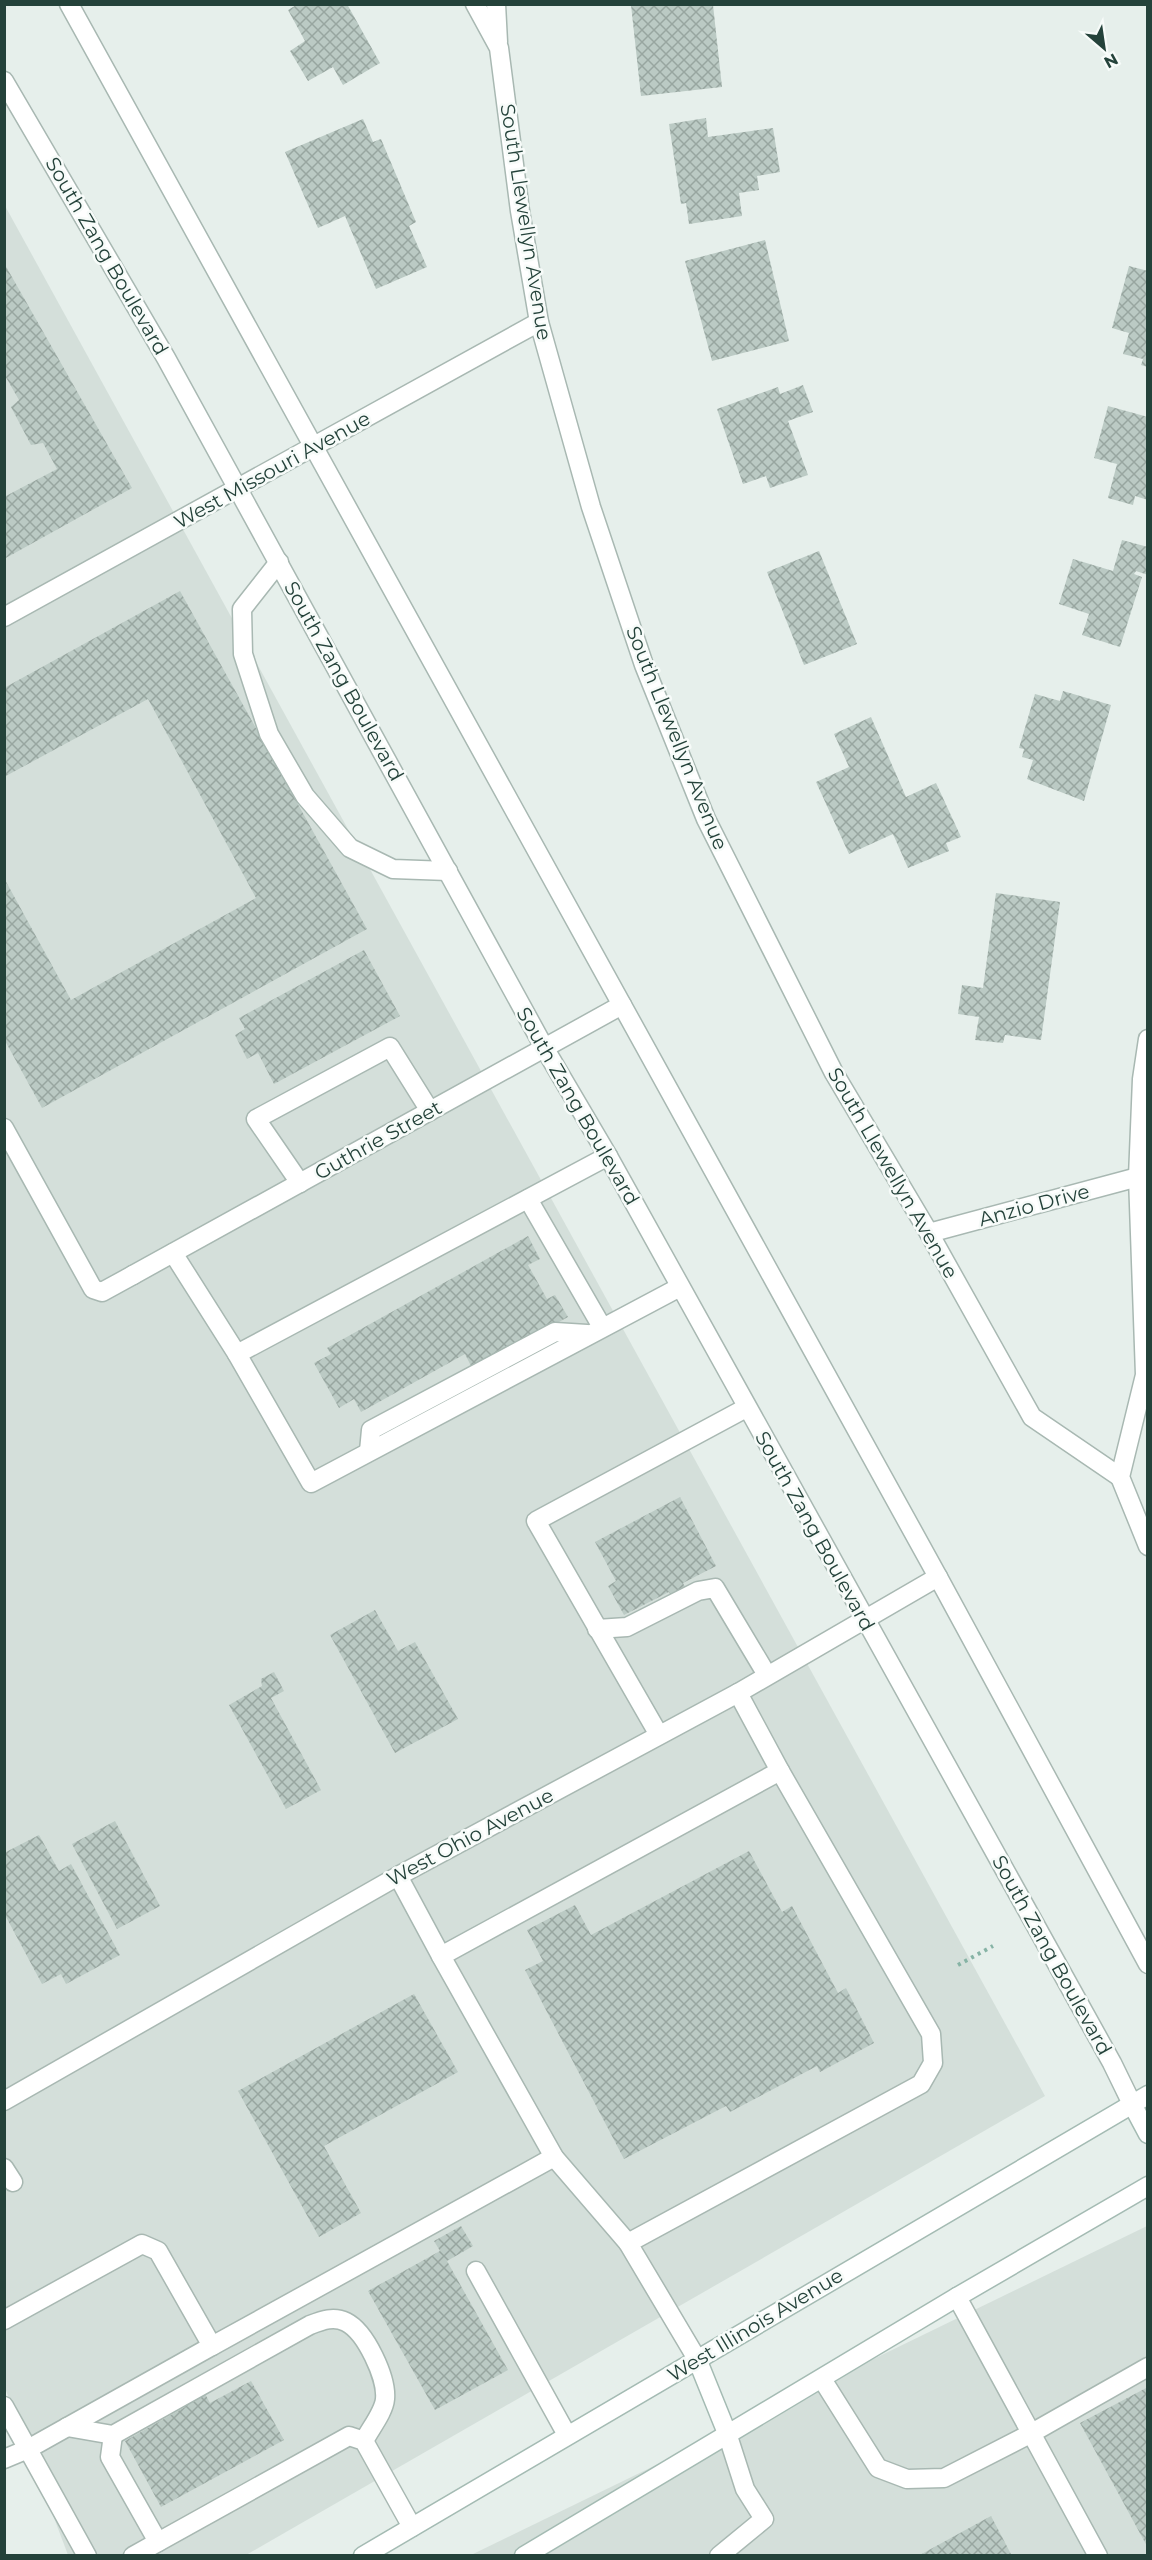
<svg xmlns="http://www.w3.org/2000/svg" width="1152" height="2560" viewBox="0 0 1152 2560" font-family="Montserrat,sans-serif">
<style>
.built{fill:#d4dfda}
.building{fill:url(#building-cross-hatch)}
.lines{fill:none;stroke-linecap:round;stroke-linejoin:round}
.service-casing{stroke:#a8b8b2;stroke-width:21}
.minor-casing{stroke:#a8b8b2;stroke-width:21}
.tertiary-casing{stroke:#a8b8b2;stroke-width:21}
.secondary-casing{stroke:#a4bbb3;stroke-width:21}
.path{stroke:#86b3a5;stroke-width:4;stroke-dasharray:3 4.5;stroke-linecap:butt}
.service{stroke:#fff;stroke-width:18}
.minor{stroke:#fff;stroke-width:18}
.tertiary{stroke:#fff;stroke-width:18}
.secondary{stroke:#fff;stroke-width:18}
.labels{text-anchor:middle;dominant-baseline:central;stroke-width:5;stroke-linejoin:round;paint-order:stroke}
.street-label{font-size:20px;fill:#24423a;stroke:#f7fbf9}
</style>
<defs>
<pattern id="building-cross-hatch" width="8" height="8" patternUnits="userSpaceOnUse" patternTransform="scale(1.5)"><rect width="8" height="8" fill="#bbcac4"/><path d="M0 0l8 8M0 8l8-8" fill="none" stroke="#98a6a0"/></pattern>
</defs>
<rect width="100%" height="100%" fill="#e6efeb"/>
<g class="built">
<polygon points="4,204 1045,2096 246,2555 68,2555 5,2388"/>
<polygon points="1147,2226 1147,2555 471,2555"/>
</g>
<g class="building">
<polygon points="298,4 347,4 380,63 343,85 333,67 308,81 290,51 305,41 288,10"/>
<polygon points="631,5 713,5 722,87 641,96"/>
<polygon points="706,118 708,137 773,128 780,172 757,176 759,190 739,193 742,216 689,224 686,203 681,204 669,124"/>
<polygon points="363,119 373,142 381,139 416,222 409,226 427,267 376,289 345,216 318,228 285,152"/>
<polygon points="765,240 789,341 712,361 685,261"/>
<polygon points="4,263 132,488 4,559 4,497 57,469 43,443 31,445 11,407 19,400 4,374"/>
<polygon points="1129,266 1148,271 1148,367 1141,365 1143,359 1123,354 1129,333 1112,328"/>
<polygon points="803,385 813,412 788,421 808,475 770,488 766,476 743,484 717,409 778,387 780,394"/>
<polygon points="1108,406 1148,417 1148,500 1135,496 1133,505 1108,498 1117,464 1094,458"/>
<polygon points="1122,540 1148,547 1148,575 1136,571 1134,574 1142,577 1120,647 1082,635 1089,614 1059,604 1073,559 1113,571"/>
<polygon points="819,551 857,644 804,665 767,572"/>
<polygon points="180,591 367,929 42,1108 4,1039 4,878 71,1000 256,898 148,699 4,777 4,688"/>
<polygon points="1063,691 1111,705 1084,801 1027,779 1033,760 1022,757 1024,749 1019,748 1035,694 1060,701"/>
<polygon points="871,717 906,797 936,783 961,837 946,843 949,851 908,868 893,834 849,854 816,782 849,767 834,734"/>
<polygon points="996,893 1060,902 1041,1040 1005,1035 1003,1043 975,1040 979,1017 958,1014 962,985 983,988"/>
<polygon points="364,950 400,1016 274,1084 258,1053 247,1059 235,1035 245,1029 239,1018"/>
<polygon points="528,1236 540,1259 528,1265 547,1299 555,1295 568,1317 495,1357 493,1354 471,1366 465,1354 361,1412 354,1399 339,1408 314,1363 331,1354 327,1348"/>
<polygon points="680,1497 716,1566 683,1583 686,1589 671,1596 669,1592 624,1615 608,1586 616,1581 595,1542"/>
<polygon points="375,1610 398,1651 415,1642 458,1719 395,1753 330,1635"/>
<polygon points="274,1672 284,1691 271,1698 321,1790 286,1809 229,1705 262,1686 261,1679"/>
<polygon points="115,1821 160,1906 117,1929 72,1844"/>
<polygon points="39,1835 59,1871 71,1864 120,1955 66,1984 61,1974 42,1984 5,1915 4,1853"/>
<polygon points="749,1851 782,1912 792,1906 838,1993 846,1988 874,2043 820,2072 817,2066 730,2112 726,2106 624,2159 525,1970 543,1961 527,1930 575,1905 591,1935"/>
<polygon points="414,1994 458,2072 324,2146 361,2213 319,2237 238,2091"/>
<polygon points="461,2226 473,2246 447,2261 508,2370 435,2410 368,2291 440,2251 434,2241"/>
<polygon points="251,2381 284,2440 161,2507 125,2441 185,2407 182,2402 203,2390 210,2403"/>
<polygon points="1148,2387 1148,2548 1080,2423"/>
<polygon points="991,2516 1012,2556 918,2556"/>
</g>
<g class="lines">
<defs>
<g id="service">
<polyline points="279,562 242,609 243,654 269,734 305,796 350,848 393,869 448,871"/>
<polyline points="4,1128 93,1289 102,1292 133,1275"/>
<polyline points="608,1156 237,1354 311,1483 680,1287"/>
<polyline points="300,1183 256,1119 390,1047 430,1111"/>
<polyline points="528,1199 602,1327"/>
<polyline points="173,1253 237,1354"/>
<polyline points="369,1451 371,1430 555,1332 587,1334"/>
<polyline points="597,1629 627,1627 698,1591 715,1588 767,1675"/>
<polyline points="659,1735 536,1521 746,1408"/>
<polyline points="398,1876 441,1956"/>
<polyline points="4,2168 13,2182"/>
<polyline points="628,2243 554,2157 441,1956 780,1771"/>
<polyline points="476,2271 567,2435"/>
<polyline points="957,2297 1098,2556"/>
<polyline points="4,2320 142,2244 158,2251 212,2346 28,2449 4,2459"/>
<polyline points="212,2346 554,2157"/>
<polyline points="697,2359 628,2243 921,2084 933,2063 931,2034 780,1771 738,1693"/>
<polyline points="822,2379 878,2468 907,2479 944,2478 1030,2434 1148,2367"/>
<polyline points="4,2406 87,2556"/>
<path d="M 67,2427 L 113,2435 L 310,2325 C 323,2320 334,2316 346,2322 C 366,2332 387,2378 385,2399 C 384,2412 370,2429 364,2441"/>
<polyline points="113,2435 110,2457 158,2542"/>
<polyline points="133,2556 349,2436 364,2441 412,2527"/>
<polyline points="719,2556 764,2519 745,2489 727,2433"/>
</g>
<g id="minor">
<polyline points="475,4 499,48 520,211 539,322 591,507 644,665 706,819 834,1073 929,1233 1032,1417 1120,1477"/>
<polyline points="496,4 498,42"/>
<polyline points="4,617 539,322"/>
<polyline points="1148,1039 1142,1079 1138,1177 1145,1375 1120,1477 1148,1546"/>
<polyline points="929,1233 1138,1177"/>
<polyline points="133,1275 622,1005"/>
<polyline points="4,2101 398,1876 738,1693 938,1577"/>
</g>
<g id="tertiary">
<polyline points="69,4 938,1577 1148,1964"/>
<polyline points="4,81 166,358 545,1049 608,1156 1112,2063 1132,2104"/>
</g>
<g id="secondary">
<polyline points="1132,2104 1148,2134"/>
<polyline points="697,2359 727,2433"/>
<polyline points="363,2556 1148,2095"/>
<polyline points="524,2556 957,2297 1148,2186"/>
</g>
</defs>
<use href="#service" class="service-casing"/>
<use href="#minor" class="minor-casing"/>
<use href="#tertiary" class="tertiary-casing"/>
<use href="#secondary" class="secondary-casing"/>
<polyline class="path" points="958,1965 993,1946"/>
<use href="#service" class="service"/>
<use href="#minor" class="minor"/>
<use href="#tertiary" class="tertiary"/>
<use href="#secondary" class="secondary"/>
</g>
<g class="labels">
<g class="street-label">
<text transform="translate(526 222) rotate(81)">South Llewellyn Avenue</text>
<text transform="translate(107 256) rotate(60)">South Zang Boulevard</text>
<text transform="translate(272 470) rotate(-29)">West Missouri Avenue</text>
<text transform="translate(344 681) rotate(61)">South Zang Boulevard</text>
<text transform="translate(677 738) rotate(68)">South Llewellyn Avenue</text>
<text transform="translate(578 1106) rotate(60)">South Zang Boulevard</text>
<text transform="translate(378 1140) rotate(-29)">Guthrie Street</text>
<text transform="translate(893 1173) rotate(60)">South Llewellyn Avenue</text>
<text transform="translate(1034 1205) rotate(-15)">Anzio Drive</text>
<text transform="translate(815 1531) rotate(61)">South Zang Boulevard</text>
<text transform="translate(470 1837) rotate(-28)">West Ohio Avenue</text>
<text transform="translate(1052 1955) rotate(61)">South Zang Boulevard</text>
<text transform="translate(755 2325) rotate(-31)">West Illinois Avenue</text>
</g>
</g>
<rect width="1152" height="2560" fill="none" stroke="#24423a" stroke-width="12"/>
<g transform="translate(1104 48) rotate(151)" stroke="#f7fbf9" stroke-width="4.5" paint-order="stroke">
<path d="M0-4.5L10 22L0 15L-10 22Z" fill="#24423a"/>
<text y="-9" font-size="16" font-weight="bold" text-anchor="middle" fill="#24423a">N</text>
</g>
</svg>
